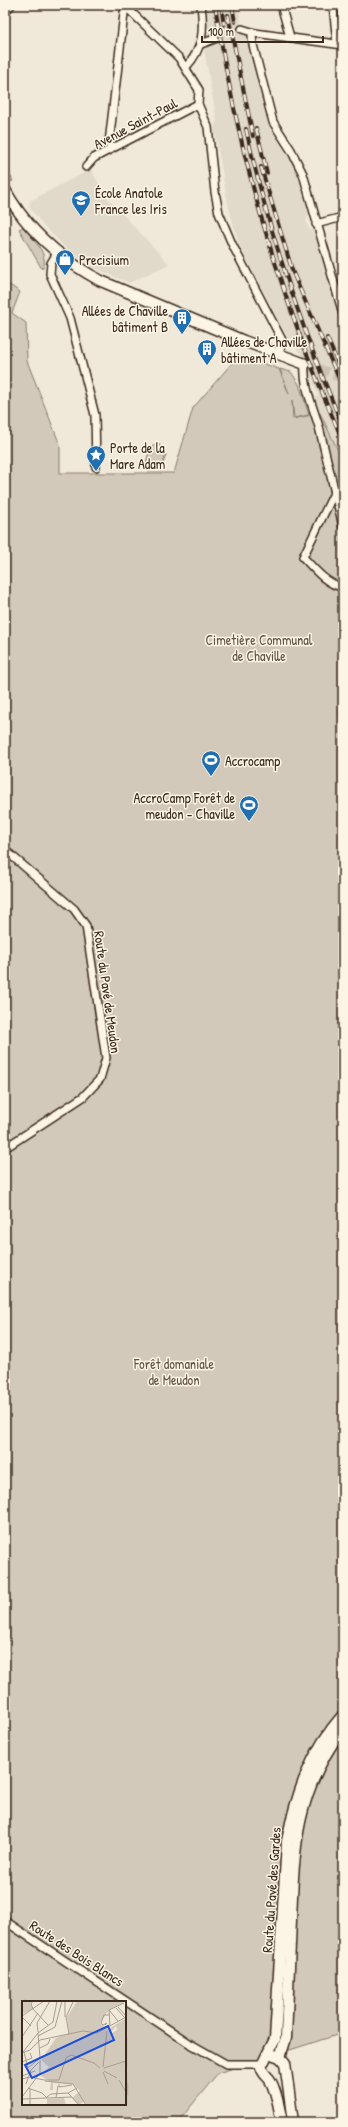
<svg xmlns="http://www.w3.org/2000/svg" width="348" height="2127" viewBox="0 0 348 2127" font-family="'Patrick Hand',sans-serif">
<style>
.built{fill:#e1d9c9}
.green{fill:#d2c9ba;stroke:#867a6c;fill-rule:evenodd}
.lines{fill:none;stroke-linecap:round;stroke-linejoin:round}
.secondary-tunnel{stroke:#ccc3b4;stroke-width:10;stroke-dasharray:10 5;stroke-linecap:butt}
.minor-casing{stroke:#3b2a1e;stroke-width:10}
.tertiary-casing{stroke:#3b2a1e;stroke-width:12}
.secondary-casing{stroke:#3b2a1e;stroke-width:13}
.minor{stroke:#fcf5e5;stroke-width:7}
.tertiary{stroke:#fcf5e5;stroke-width:9}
.secondary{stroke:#fcf5e5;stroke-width:10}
.rail-casing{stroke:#3b2a1e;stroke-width:4}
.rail{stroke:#fcf5e5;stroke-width:2.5;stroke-dasharray:8;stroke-linecap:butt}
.labels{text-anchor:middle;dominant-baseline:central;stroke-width:3;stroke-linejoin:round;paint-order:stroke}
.street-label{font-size:14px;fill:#3b2a1e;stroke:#fcf5e5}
.poi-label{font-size:14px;fill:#3b2a1e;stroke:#fcf5e5;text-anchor:start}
.park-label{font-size:14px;fill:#615245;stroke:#fcf5e5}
.inset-road{fill:none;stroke:#a89d8e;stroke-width:1}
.view{fill:#1d4ed8;fill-opacity:0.15;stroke:#1d4ed8;stroke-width:2}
.inset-edge{fill:none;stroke:#3b2a1e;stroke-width:2}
</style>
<rect width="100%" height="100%" fill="#f0e9d9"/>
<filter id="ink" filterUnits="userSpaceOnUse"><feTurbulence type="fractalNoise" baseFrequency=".025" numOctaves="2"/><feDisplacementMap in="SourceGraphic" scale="8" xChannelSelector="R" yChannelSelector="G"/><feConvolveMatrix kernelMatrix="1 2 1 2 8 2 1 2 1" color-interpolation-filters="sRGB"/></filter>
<g filter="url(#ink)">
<g class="built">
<polygon points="204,5 239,5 242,32 247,35 269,126 293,164 304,191 309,215 306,221 309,229 314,231 340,314 343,337 343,461 314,400 318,395 303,356 290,342 239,245 228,204 214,127 217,121 204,50 206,28"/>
<polygon points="91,169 104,194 169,264 129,283 95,268 67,249 44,226 29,207 30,201"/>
</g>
<g class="green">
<polygon points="5,165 13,181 8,182 5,178"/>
<path d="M 23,227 C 31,237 51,255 42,269 L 19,229 Z"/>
<path d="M 5,282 L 20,292 L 12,313 L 26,323 L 27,361 L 60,445 L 60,473 L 174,473 L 193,408 L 239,355 L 279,369 L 289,394 L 280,369 L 291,372 L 299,384 L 309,415 L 294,418 L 292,400 L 293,419 L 320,413 L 343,461 L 343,710 L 339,712 L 343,724 L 343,2033 L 218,2073 L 178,2122 L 5,2122 ZM 23,2002 L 125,2002 L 125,2104 L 23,2104 Z"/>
<polygon points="158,443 166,455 161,469 148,469 146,463 150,448"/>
<polygon points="267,2117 267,2122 240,2122"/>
</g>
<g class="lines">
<polyline class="secondary-tunnel" points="305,364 343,378"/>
<defs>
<g id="minor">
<polyline points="124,5 179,58 199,90 198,104 208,127 215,192 219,213 232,244 282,340 279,355"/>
<polyline points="281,5 290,37"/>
<polyline points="333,5 337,44"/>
<polyline points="242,29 255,33 343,45"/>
<polyline points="255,33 252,36 253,45 273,122 291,150 303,174 343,314"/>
<polyline points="201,44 217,38"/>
<path d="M 186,67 C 204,48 204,29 201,5"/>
<polyline points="111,149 109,143 125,5"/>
<polyline points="86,167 94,158 111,149 198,104"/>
<polyline points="316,224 343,217"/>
<polyline points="57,253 51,263 50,274 70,318 95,415 96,467"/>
<path d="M 305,364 C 303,386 313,406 319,427 C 327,460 335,493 343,526"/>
<path d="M 335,491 L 303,557 C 314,569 327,585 343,587"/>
<polyline points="5,850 74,909 86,926 106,1058 100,1079 83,1097 5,1148"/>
<polyline points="5,1921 189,2043 226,2064 261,2064"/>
</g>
<polyline id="tertiary" points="5,10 10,5"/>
<g id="secondary">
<path d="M 5,190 C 27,230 62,260 101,281 L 244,341 L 305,364"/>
<polyline points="274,2055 280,2057 285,2063 293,2122"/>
<path d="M 280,2057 L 286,2038 C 288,1999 289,1959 291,1920 C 294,1845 296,1791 343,1728"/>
<path d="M 282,2122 C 279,2108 277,2092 270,2080 C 266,2075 263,2074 261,2067 L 275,2039 L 287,1841 C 296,1795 311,1751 343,1715"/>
</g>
</defs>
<use href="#minor" class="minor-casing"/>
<use href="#tertiary" class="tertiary-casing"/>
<use href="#secondary" class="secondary-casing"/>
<use href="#minor" class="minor"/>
<use href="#tertiary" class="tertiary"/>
<use href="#secondary" class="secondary"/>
<defs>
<g id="rail">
<path d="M 215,5 C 238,155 281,303 343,441"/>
<polyline points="221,5 224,25"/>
<polyline points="232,5 235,22"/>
<polyline points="228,15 253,136"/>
<polyline points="256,128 267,173"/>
<path d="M 246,129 C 268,231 302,330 343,427"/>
<polyline points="261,167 293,273 343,388"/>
<polyline points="327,338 343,375"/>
</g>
</defs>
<use href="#rail" class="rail-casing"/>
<use href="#rail" class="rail"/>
</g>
</g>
<defs>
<symbol id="school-pin" viewBox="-11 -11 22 30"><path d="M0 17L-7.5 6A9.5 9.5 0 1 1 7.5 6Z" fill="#1f6fb2" stroke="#fcf5e5"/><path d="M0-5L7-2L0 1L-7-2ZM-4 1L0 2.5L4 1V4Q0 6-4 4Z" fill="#fff"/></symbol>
<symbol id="shop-pin" viewBox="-11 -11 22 30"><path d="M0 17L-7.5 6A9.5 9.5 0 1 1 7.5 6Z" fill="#1f6fb2" stroke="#fcf5e5"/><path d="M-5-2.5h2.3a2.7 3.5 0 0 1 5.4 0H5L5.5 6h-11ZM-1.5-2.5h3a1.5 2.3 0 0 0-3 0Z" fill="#fff"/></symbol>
<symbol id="building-pin" viewBox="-11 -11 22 30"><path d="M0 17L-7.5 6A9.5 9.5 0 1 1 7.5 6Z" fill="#1f6fb2" stroke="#fcf5e5"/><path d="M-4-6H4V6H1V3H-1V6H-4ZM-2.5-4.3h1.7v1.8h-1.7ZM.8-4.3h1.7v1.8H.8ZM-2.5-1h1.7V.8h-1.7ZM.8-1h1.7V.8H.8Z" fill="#fff"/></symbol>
<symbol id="sight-pin" viewBox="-11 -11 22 30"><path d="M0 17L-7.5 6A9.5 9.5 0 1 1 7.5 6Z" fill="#1f6fb2" stroke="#fcf5e5"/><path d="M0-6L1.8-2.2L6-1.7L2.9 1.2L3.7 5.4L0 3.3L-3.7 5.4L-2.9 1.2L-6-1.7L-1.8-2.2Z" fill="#fff"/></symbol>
<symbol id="stadium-pin" viewBox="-11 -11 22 30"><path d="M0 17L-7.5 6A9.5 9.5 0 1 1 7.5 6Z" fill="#1f6fb2" stroke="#fcf5e5"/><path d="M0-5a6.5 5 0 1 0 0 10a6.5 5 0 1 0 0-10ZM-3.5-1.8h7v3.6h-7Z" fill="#fff"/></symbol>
</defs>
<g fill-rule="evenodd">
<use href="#school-pin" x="70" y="189" width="22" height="30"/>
<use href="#shop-pin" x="54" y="248" width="22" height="30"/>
<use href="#building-pin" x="171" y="307" width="22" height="30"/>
<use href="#building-pin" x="196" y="338" width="22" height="30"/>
<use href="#sight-pin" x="85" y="444" width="22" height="30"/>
<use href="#stadium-pin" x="200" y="749" width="22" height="30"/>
<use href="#stadium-pin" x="238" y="794" width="22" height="30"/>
</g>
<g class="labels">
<g class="street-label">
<text transform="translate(135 123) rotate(-28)">Avenue Saint-Paul</text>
<text transform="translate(108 992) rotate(82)">Route du Pavé de Meudon</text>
<text transform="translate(271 1890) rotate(-86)">Route du Pavé des Gardes</text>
<text transform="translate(77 1953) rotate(33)">Route des Bois Blancs</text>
</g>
<g class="poi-label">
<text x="95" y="192">École Anatole<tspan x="95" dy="16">France les Iris</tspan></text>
<text x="79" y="259">Precisium</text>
<text x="168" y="310" text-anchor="end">Allées de Chaville<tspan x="168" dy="16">bâtiment B</tspan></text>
<text x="221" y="341">Allées de Chaville<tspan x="221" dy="16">bâtiment A</tspan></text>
<text x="110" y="447">Porte de la<tspan x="110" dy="16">Mare Adam</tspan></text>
<text x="225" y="760">Accrocamp</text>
<text x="235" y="797" text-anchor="end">AccroCamp Forêt de<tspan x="235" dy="16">meudon - Chaville</tspan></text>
</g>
<g class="park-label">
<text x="259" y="639">Cimetière Communal<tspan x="259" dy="16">de Chaville</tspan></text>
<text x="174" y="1363">Forêt domaniale<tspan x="174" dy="16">de Meudon</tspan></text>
</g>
</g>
<g transform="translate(22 2001)">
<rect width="104" height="104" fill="#f0e9d9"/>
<path d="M 0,0 L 11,0 L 8,3 L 11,8 L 0,13 ZM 55,0 L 104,0 L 87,9 L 78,22 L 90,32 L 95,29 L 94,25 L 89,31 L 87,28 L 104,17 L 104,104 L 65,104 L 62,100 L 57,104 L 50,97 L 58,90 L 51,83 L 31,82 L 31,89 L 28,89 L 29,81 L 19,75 L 27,66 L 19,59 L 34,37 L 47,32 L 45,16 ZM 42,97 L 44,104 L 19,104 L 25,103 L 25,98 Z" fill="#d2c9ba"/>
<path class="inset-road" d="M 11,0 L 9,3 L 11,8 L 26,24M 96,6 L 104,15M 94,7 L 103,17M 87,9 L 88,25M 87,9 L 102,2M 87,9 L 96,20M 0,15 L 22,0M 0,16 L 9,25M 43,16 L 43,0M 83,24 L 85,22 L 81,24 L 79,22 L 82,14 L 87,14M 16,31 L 15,22 L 28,0M 16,32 L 18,56M 47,33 L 44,16 L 51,1M 16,35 L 33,26 L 40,0M 0,36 L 16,12M 18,47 L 26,43 L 28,38M 1,51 L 16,32 L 31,21 L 35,0M 2,51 L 6,67M 0,52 L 8,49 L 18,39 L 61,30 L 75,32 L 104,16M 0,61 L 10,57 L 8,52M 81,66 L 85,30M 6,67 L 18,57M 82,67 L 104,60M 82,70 L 95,77M 81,71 L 86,83M 0,75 L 13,70M 0,78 L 8,76 L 22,79M 22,79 L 37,79 L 44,57 L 49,54 L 72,62 L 78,67M 97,79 L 104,91M 23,80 L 51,83 L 64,104M 4,83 L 9,69 L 17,61M 37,83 L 37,86 L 50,84M 6,87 L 20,92 L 25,97M 8,88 L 8,104M 46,92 L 57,104M 0,96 L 18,72 L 18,59M 25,96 L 29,93 L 46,92 L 55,87M 34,97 L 36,85M 0,98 L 50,96"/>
<path class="view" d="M 86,25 L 92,39 L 10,77 L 3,64 Z"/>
<rect width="104" height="104" class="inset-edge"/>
</g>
<rect width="348" height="2127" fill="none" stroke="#fcf5e5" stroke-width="20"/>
<rect x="10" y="10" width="328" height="2107" fill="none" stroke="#3b2a1e" stroke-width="1.5" filter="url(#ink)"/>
<path d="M202 36v6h121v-6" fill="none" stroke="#3b2a1e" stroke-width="2"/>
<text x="208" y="36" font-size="12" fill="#3b2a1e" stroke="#fcf5e5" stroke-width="3" paint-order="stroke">100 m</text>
</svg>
